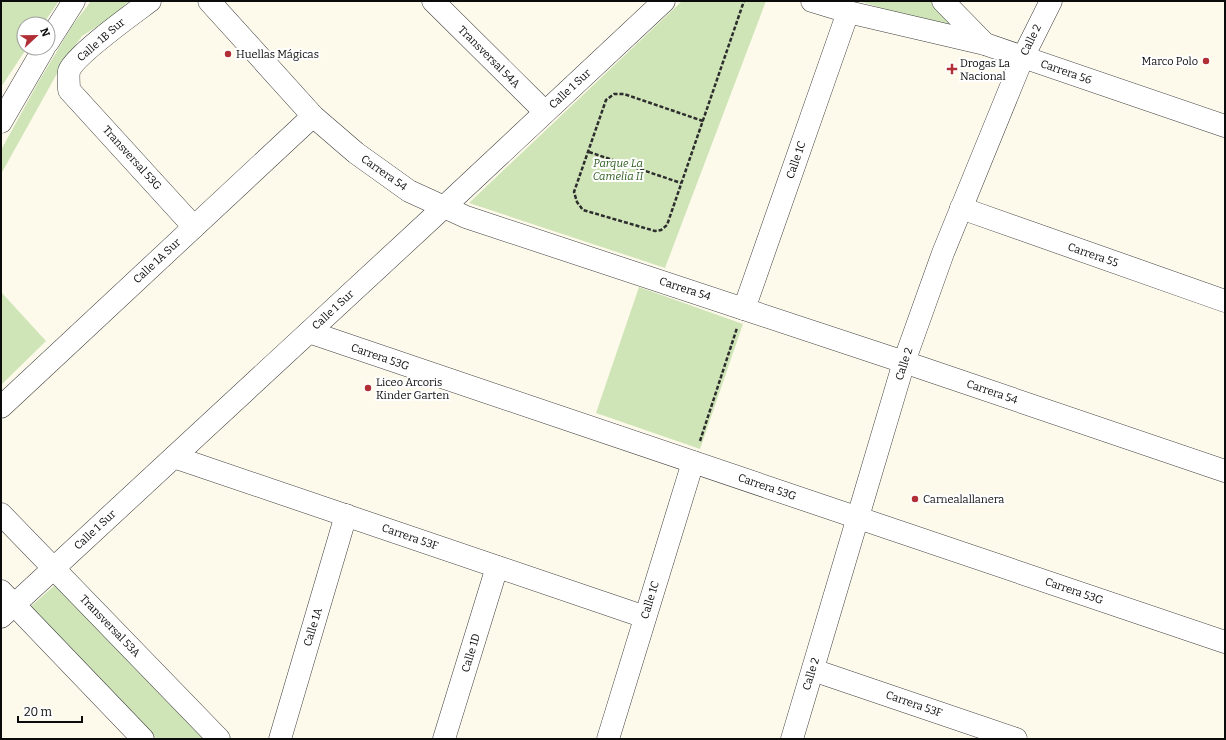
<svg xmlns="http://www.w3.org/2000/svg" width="1226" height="740" viewBox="0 0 1226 740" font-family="Bitter,serif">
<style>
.green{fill:#cfe5b8}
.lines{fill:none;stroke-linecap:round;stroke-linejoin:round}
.minor-casing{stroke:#3e3e3e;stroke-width:23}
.path{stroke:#2d2d2d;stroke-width:2.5;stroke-dasharray:4 2;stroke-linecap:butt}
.minor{stroke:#fff;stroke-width:22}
.poi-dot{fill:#b02e34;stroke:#fff;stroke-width:1.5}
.labels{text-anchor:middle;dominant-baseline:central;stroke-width:4;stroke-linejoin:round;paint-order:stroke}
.street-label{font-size:11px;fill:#0b0b0b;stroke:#fff}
.poi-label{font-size:11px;fill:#0b0b0b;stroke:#fff;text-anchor:start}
.park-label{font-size:11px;font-style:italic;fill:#2d5d21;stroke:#fff}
</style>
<rect width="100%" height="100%" fill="#fefaeb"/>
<g class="green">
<polygon points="1,1 59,1 43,24 24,24 24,48 27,48 1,87"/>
<polygon points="91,1 129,1 112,17 82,36 64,61 1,174 1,150 39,81 72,26"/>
<polygon points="682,1 766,1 665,268 469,203"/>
<polygon points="859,1 933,1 968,35"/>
<polygon points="639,287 743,324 700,449 596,413"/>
<polygon points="1,292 46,341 1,385"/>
<polygon points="56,584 206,739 157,739 29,608"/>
</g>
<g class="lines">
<defs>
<g id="minor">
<path d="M 150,1 C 134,13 75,55 69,71 C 68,76 69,84 69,90 L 194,227"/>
<polyline points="209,1 313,116 356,153 409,191 466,217 904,362 1225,471"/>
<polyline points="433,1 545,112"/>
<polyline points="812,1 848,12 985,44 1225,126"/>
<polyline points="943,1 985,44"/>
<polyline points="48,42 74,1"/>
<polyline points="1,122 44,48"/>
<polyline points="961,208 1225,301"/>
<polyline points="744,309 848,12"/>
<polyline points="309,332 1225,642"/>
<polyline points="1,407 313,116"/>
<polyline points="174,457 645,617"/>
<polyline points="1,514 219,739"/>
<polyline points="1,591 143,739"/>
<polyline points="1,617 444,207 664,1"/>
<polyline points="813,670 1016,739"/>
<polyline points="280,739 346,515"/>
<polyline points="444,739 497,567"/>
<polyline points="608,739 693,462"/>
<polyline points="792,739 904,362 943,253 1023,57 1051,1"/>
</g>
</defs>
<use href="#minor" class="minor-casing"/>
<g class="path">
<polyline points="703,121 624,94 614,94 606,100 574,192 577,202 583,210 655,231 661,230 667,225 744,1"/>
<polyline points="589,152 681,183"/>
<polyline points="700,441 737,328"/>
</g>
<use href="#minor" class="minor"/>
</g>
<g class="poi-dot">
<circle cx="228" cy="54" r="4"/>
<circle cx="1206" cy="61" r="4"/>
<path d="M950 63h4v4h4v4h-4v4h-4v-4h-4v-4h4z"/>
<circle cx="368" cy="388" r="4"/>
<circle cx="915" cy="499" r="4"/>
</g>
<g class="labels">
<g class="street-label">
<text transform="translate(101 40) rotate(-41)">Calle 1B Sur</text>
<text transform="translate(1031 40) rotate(-64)">Calle 2</text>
<text transform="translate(489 57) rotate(45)">Transversal 54A</text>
<text transform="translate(1066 72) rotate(19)">Carrera 56</text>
<text transform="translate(570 89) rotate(-43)">Calle 1 Sur</text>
<text transform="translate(132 158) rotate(48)">Transversal 53G</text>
<text transform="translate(796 160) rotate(-71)">Calle 1C</text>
<text transform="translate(384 173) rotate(35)">Carrera 54</text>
<text transform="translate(1093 255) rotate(19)">Carrera 55</text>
<text transform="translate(157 261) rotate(-43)">Calle 1A Sur</text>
<text transform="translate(685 289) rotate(18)">Carrera 54</text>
<text transform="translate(333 310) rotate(-43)">Calle 1 Sur</text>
<text transform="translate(380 357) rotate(19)">Carrera 53G</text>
<text transform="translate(904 364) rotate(-72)">Calle 2</text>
<text transform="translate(992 392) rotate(19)">Carrera 54</text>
<text transform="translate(767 487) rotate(19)">Carrera 53G</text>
<text transform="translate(95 530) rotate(-43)">Calle 1 Sur</text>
<text transform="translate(410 537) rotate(19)">Carrera 53F</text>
<text transform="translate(1074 591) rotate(19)">Carrera 53G</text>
<text transform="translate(650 600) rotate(-73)">Calle 1C</text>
<text transform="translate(110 626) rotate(46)">Transversal 53A</text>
<text transform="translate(313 627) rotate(-73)">Calle 1A</text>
<text transform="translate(471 653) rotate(-73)">Calle 1D</text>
<text transform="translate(811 674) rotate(-73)">Calle 2</text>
<text transform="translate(914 704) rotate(19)">Carrera 53F</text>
</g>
<g class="poi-label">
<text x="236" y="54">Huellas Mágicas</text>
<text x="1198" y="61" text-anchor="end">Marco Polo</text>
<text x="960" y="63">Drogas La<tspan x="960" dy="13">Nacional</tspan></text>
<text x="376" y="382">Liceo Arcoris<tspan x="376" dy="13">Kinder Garten</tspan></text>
<text x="923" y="499">Carnealallanera</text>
</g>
<g class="park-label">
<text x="618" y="163">Parque La<tspan x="618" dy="13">Camelia II</tspan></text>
</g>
</g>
<rect width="1226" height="740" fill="none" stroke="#0b0b0b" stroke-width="4"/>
<g transform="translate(36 36) rotate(68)"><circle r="19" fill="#ffffff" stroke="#9d9d9d"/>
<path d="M0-3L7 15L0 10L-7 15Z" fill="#b02e34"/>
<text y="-6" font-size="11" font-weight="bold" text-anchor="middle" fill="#0b0b0b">N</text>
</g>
<path d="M18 716v6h64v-6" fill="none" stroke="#0b0b0b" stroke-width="2"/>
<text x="24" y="716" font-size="12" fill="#0b0b0b" stroke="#ffffff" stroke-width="3" paint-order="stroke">20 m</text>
</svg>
